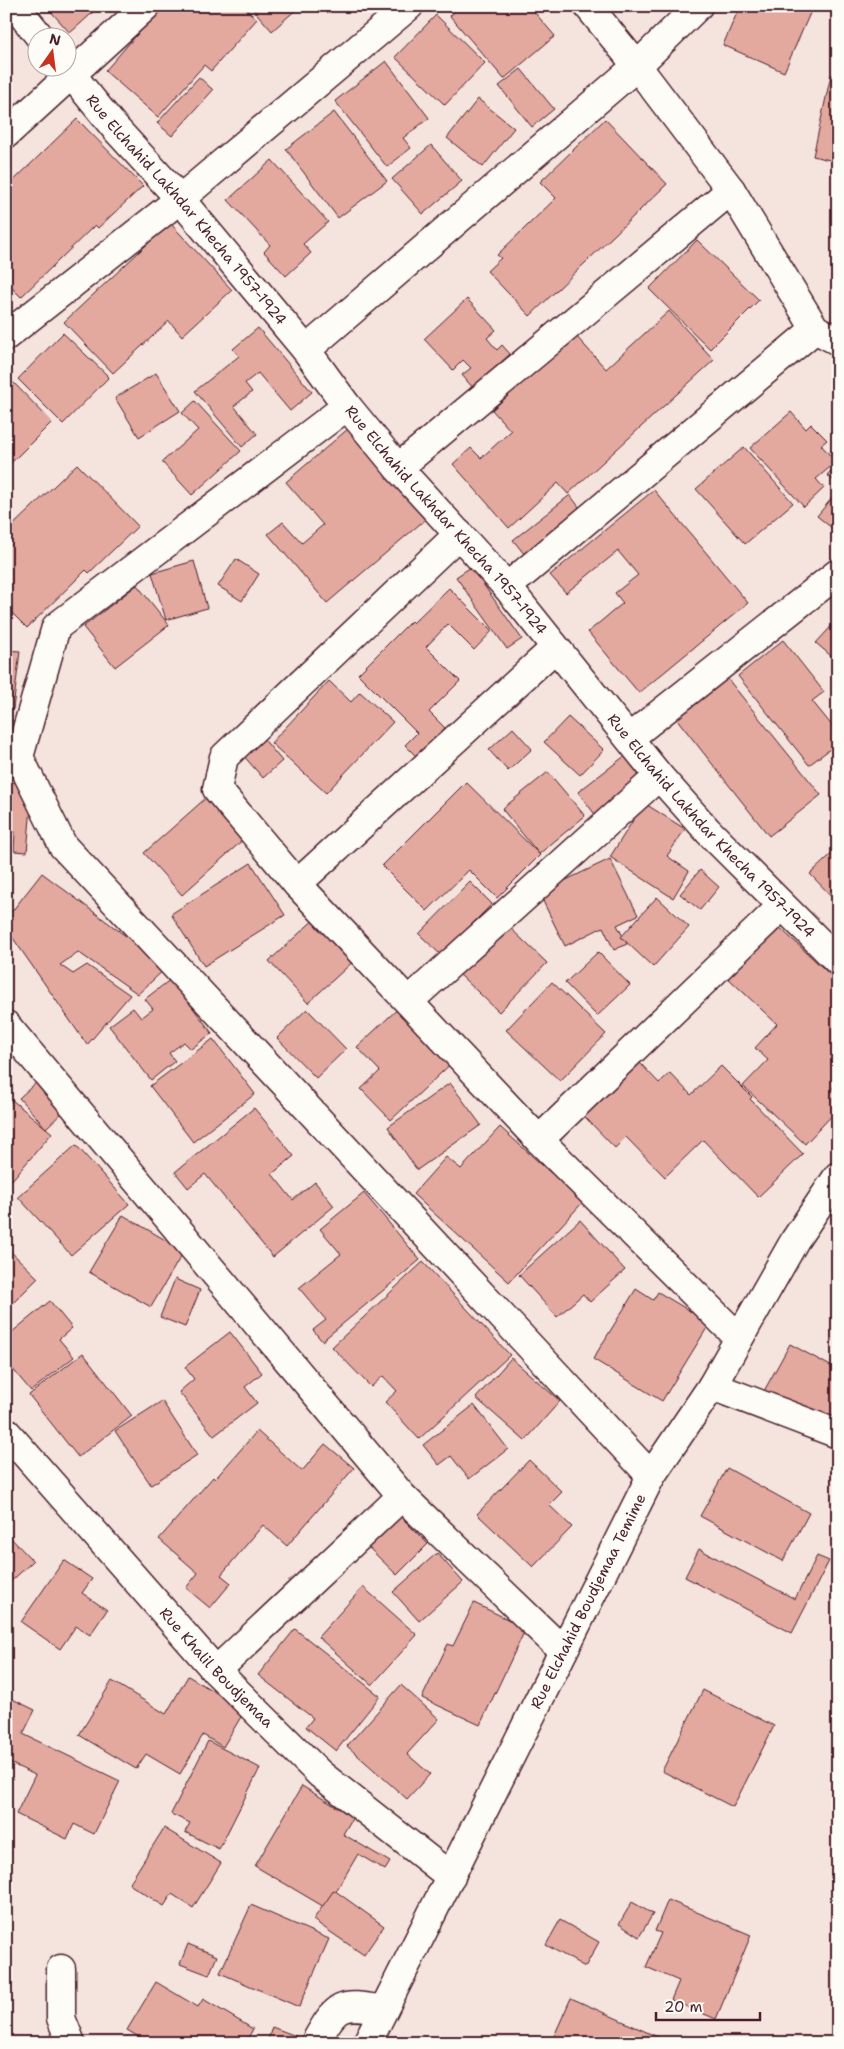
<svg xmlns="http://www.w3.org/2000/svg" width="844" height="2049" viewBox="0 0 844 2049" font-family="'Shantell Sans',sans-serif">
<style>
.building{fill:#e3a99f;stroke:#4a1f2b}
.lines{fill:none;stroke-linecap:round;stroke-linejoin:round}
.minor-casing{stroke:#4a1f2b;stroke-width:31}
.minor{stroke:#fdfcf7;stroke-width:28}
.labels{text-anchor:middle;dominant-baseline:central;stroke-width:4;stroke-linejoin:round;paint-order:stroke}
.street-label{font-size:15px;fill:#4a1f2b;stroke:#fdfcf7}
</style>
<rect width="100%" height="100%" fill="#f5e3dd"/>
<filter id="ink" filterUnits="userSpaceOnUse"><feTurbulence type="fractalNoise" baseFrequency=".02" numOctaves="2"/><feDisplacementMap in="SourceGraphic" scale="10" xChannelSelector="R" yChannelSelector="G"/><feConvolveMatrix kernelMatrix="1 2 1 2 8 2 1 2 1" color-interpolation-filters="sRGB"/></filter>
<g filter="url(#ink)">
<g class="building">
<polygon points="46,6 100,6 70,33"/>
<polygon points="162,6 242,6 257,19 211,71 204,65 158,117 105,71"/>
<polygon points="250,6 300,6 272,31"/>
<polygon points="461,6 529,6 555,36 504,79 450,16"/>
<polygon points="740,6 799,6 811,11 784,72 723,45"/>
<polygon points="436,15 485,63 445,105 395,57"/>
<polygon points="386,61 429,118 403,138 411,148 387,167 335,101"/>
<polygon points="521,69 554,109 532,127 499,86"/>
<polygon points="831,75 838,76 838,162 813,156"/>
<polygon points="199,77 213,90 172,136 157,123"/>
<polygon points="478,99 514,128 483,167 447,138"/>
<polygon points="334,112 387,181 338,218 286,149"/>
<polygon points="77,119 143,186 98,228 95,225 21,297 6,282 6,188"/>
<polygon points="605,119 667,184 530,316 487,271 501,258 497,255 556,198 540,182"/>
<polygon points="431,145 462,181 423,214 392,179"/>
<polygon points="272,160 328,222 303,244 311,253 286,276 264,252 270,245 228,200"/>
<polygon points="170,223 232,290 182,336 169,321 113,373 64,322"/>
<polygon points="697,240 759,300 710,349 649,289"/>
<polygon points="467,299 496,330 487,338 497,350 502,345 510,354 473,388 462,375 471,368 463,360 453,370 424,339"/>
<polygon points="669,311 714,360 568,494 558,483 509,528 453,464 471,448 481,458 511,431 492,410 575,335 606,369"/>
<polygon points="258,328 312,392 290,411 258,373 245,383 252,392 234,406 257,434 242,447 195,391 239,356 233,349"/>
<polygon points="63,333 109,377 63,424 18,379"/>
<polygon points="156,373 180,411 139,437 115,398"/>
<polygon points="6,375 52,422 10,464 6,460"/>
<polygon points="195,401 241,451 192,495 162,462 198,430 182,413"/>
<polygon points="791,412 806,429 811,424 827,440 821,445 836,462 816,479 824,488 804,507 750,448"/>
<polygon points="349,428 427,518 327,603 268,534 283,522 302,543 323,525 286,482"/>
<polygon points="744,447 793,503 745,544 696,489"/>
<polygon points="838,463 838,484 827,475"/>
<polygon points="77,464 138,526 89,573 86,570 27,628 6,607 6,532"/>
<polygon points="654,490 748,603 639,693 588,632 623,603 615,593 638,575 618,551 566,593 550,575"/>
<polygon points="838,491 838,533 817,516"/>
<polygon points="570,495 586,516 529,560 513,540"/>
<polygon points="236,559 259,574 242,601 218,586"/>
<polygon points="194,561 207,608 166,620 152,573"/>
<polygon points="471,567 522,639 507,649 456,577"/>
<polygon points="137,585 169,625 115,667 83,627"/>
<polygon points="449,588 492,631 474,650 448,624 426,647 460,681 429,712 445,728 416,756 405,745 417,733 358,674 411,621 413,623"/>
<polygon points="838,619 838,662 816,643"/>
<polygon points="783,640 824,692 812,701 838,733 838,743 809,765 738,676"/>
<polygon points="6,650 20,651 13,709 6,708"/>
<polygon points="727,678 821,795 769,836 676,718"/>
<polygon points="329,681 351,702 360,692 393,722 326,793 271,743"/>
<polygon points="568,717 604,750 580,775 544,742"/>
<polygon points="6,720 20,722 18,741 6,740"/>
<polygon points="513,728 532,749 508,771 489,750"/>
<polygon points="262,737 282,761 263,778 242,754"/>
<polygon points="626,755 646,780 597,817 578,792"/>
<polygon points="548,772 585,816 539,854 502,809"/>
<polygon points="6,782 33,784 27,852 14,851 15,832 6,832"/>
<polygon points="466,782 540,855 497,898 469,870 427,911 382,866"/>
<polygon points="207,797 245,838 182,895 144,853"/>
<polygon points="644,803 685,829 667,856 689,871 673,898 610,857"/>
<polygon points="838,848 838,903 810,874"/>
<polygon points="610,859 638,915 617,925 627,944 614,950 603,927 565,946 539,893"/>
<polygon points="251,863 285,915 204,966 171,914"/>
<polygon points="700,870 719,887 700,910 680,894"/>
<polygon points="42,873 167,967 138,994 78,952 60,965 73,974 87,965 130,995 87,1045 6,928 6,919"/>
<polygon points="470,882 492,904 441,955 419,934"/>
<polygon points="657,897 689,927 653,967 621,937"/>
<polygon points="319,915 358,957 308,1003 269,961"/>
<polygon points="505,923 547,963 499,1012 458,973"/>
<polygon points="777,925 838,982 838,1082 832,1088 838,1093 838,1109 805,1144 743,1086 768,1060 755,1048 777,1024 727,977"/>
<polygon points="598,952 630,985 597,1016 565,983"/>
<polygon points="171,979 212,1033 191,1049 184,1042 169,1053 175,1061 151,1080 109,1026 133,1008 141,1018 153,1009 145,999"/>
<polygon points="552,982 606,1034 560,1081 506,1030"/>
<polygon points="404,1003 456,1059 391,1120 361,1089 380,1071 357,1047"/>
<polygon points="307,1009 346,1049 316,1078 277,1038"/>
<polygon points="213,1039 255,1094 193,1142 150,1086"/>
<polygon points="640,1063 659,1083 670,1073 691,1095 721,1066 752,1097 750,1099 803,1154 758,1197 703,1140 665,1177 626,1137 615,1148 584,1116"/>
<polygon points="38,1081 64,1111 46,1128 19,1098"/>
<polygon points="450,1083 481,1125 417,1170 388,1127"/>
<polygon points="12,1100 52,1133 6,1187 6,1107"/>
<polygon points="254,1108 294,1156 272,1174 293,1200 315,1182 334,1206 273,1257 205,1174 188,1188 175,1172"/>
<polygon points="500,1127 583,1202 509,1282 413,1194 446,1157 461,1169"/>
<polygon points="76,1145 129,1204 71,1255 18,1197"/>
<polygon points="364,1193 420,1260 322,1341 313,1330 326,1320 299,1288 341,1254 320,1229"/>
<polygon points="123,1215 184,1251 151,1307 89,1272"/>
<polygon points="580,1220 625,1270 590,1302 583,1294 557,1317 519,1275"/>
<polygon points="6,1247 38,1278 6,1310"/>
<polygon points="423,1262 510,1355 419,1439 385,1402 397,1391 383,1376 371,1387 332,1347"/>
<polygon points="175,1279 200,1290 185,1327 160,1317"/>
<polygon points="636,1289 653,1300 658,1292 710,1323 662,1401 593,1359"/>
<polygon points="50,1301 72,1328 59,1339 74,1357 31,1391 6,1361 6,1337"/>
<polygon points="230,1332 262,1373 245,1387 257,1403 214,1436 179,1392 194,1379 185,1367"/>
<polygon points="790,1344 838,1370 838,1432 764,1391"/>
<polygon points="83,1353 132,1416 78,1457 29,1395"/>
<polygon points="511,1358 560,1401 525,1441 476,1398"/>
<polygon points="162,1401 197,1455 151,1485 115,1431"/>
<polygon points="474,1405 508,1449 469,1479 451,1456 439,1465 423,1445"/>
<polygon points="257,1431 302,1471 325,1444 354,1468 287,1546 263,1525 221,1575 231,1583 210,1608 186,1588 198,1573 159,1539 213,1477 215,1479"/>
<polygon points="529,1460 562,1492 549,1505 572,1527 533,1567 477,1514"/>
<polygon points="727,1468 809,1513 783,1561 700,1516"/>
<polygon points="398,1514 428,1544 397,1575 366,1545"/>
<polygon points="6,1533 33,1561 6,1586"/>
<polygon points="699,1549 795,1599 817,1556 829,1561 792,1633 685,1577"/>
<polygon points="437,1553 463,1582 419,1621 393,1592"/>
<polygon points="64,1560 92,1579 82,1593 107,1610 90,1635 76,1626 60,1649 21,1622"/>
<polygon points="363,1587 417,1635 372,1685 318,1637"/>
<polygon points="474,1603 526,1628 480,1725 422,1698 448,1644 453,1646"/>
<polygon points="295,1629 380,1696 336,1751 306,1727 313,1718 258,1675"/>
<polygon points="188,1676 245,1710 223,1747 203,1735 180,1774 146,1754 136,1769 79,1735 112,1681 166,1714"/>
<polygon points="401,1685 439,1719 407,1754 430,1774 407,1799 347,1746"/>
<polygon points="703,1690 774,1726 733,1807 662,1771"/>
<polygon points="6,1696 35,1710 23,1734 120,1781 94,1834 74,1824 67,1839 16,1814 35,1775 6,1761"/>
<polygon points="208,1741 260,1768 219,1849 185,1832 190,1823 171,1814"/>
<polygon points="302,1786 353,1817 343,1834 390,1862 385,1870 358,1854 326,1908 255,1866"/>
<polygon points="164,1828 221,1863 193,1908 172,1894 164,1906 129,1884"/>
<polygon points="334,1890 384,1926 364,1955 313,1920"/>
<polygon points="668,1900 751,1935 716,2019 671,2000 679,1981 646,1967 661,1933 655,1931"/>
<polygon points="632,1902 653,1914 639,1937 619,1924"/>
<polygon points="251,1905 329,1939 299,2007 220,1973"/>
<polygon points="560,1920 599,1942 585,1967 546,1945"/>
<polygon points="188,1944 217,1956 209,1975 180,1964"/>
<polygon points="156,1982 198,2007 203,1999 253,2029 245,2043 149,2043 127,2030"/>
<polygon points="571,1998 671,2043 551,2043"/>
<polygon points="272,2027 296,2036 294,2043 267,2043"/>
</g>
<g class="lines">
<defs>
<g id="minor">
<polyline points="15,6 41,38"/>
<polyline points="588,6 637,66 731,190 815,329 838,341"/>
<path id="s1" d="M 66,68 L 115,128 L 180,199 L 306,350 L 347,406 L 398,468 L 507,587 L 659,776 L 708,831 L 838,961"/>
<polyline points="6,134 146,6"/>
<polyline points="6,336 180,199 409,6"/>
<polyline points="306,350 637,66 698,6"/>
<polyline points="347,406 56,627 19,757 63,846 651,1476"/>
<polyline points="398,468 731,190"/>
<polyline points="459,534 224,757 217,789 297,884 539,1140 739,1338"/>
<polyline points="507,587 815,329"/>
<polyline points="629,738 838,573"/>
<polyline points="297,884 555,648"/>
<polyline points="409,1001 659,776"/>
<polyline points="6,1025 402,1496 563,1651"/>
<polyline points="539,1140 782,906"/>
<polyline points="712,1386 838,1434"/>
<path id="s2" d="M 6,1432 L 216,1671 L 320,1774 L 451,1877"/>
<polyline points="216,1671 402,1496"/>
<polyline points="61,1969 61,2018 71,2043"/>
<path d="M 315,2043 C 337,2004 339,2002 383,2010"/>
<path id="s3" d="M 367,2043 L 651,1476 L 712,1386 L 795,1240 L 838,1176"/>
</g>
</defs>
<use href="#minor" class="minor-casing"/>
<use href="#minor" class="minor"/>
</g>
</g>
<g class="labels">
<g class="street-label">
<text stroke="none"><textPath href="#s1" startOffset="186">Rue Elchahid Lakhdar Khecha 1957-1924</textPath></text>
<text stroke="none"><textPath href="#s1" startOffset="591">Rue Elchahid Lakhdar Khecha 1957-1924</textPath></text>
<text stroke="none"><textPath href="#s1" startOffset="996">Rue Elchahid Lakhdar Khecha 1957-1924</textPath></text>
<text stroke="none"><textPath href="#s3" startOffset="494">Rue Elchahid Boudjemaa Temime</textPath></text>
<text stroke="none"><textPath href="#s2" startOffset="316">Rue Khalil Boudjemaa</textPath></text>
</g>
</g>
<rect width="844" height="2049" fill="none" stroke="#fdfcf7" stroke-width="25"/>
<rect x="12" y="12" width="819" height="2024" fill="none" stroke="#4a1f2b" stroke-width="2" filter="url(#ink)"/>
<g transform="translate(52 52) rotate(14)"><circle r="24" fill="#fdfcf7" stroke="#b5a4a5"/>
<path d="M0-4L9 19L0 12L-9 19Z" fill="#c8321e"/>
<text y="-8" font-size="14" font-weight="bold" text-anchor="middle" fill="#4a1f2b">N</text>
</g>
<path d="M656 2012v8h104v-8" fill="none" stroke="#4a1f2b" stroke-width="2.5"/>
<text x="664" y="2012" font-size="15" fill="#4a1f2b" stroke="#fdfcf7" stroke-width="4" paint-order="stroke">20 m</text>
</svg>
